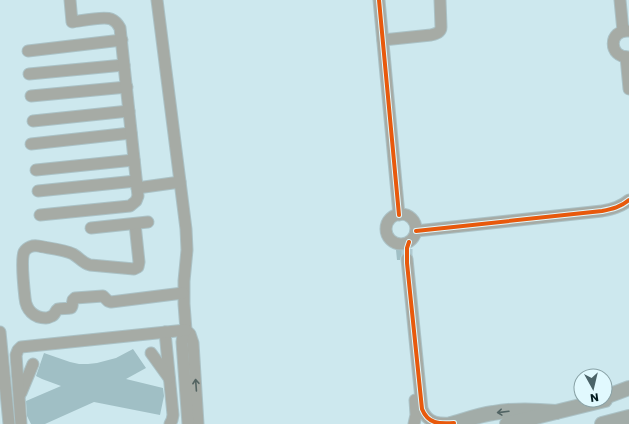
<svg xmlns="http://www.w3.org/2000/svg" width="629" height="424" viewBox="0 0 629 424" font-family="Poppins,sans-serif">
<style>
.building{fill:#a0bfc5}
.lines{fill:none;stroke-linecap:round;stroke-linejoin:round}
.minor-tunnel{stroke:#afc9cf;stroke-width:11;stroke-dasharray:11 5.5;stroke-linecap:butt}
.minor-casing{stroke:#abc2c6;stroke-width:13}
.major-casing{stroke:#abc2c6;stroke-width:16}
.minor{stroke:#a6aba5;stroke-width:11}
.major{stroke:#a2aca8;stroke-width:14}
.cycleway-casing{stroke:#e1f9fe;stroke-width:6}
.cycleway{stroke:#e8590c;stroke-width:4}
.oneway{stroke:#546462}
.oneway2{stroke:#526464}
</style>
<rect width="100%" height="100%" fill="#cde8ee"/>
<g class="building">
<polygon points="407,249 412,249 412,255 410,253 406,252 403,254 401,256 400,260 397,260 396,250"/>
<polygon points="133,349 146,368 126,379 163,388 164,396 160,415 94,402 45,424 31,424 27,416 26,401 61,386 42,379 36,376 44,353 70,362 79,364 88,364 97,363 116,358"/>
</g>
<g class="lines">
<polyline class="minor-tunnel" points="407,249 407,259"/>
<defs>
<g id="minor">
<polyline points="157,0 186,229 187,250 184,281 184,304 186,330 190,334 193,343 198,424"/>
<polyline points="379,0 399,215"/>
<polyline points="620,0 623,31"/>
<path d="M 629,31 C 608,29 608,58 629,57"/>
<path d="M 383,40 L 431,35 C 436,34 441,32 441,27 L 440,0"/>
<polyline points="28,51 122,40"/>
<polyline points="626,57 629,89"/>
<polyline points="29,74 124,65"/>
<polyline points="31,96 127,87"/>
<polyline points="33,121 129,111"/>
<polyline points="31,144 131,133"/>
<polyline points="36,170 134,160"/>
<polyline points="137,188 180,182"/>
<polyline points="38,191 136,181"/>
<circle cx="401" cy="229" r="15"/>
<path d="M 40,215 L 130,206 L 136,201 L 138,196 L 120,28 C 118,24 116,21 111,19 C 103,16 81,21 72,22 L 70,0"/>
<path d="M 135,224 L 139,262 L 138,267 L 134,269 L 90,265 C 82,263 80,258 73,254 C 65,250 48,248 38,246 C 33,245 27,247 24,252 C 21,259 24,289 25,298 C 26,310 34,318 46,318 C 48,318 50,317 52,316 C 55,315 55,311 58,309 C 62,308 67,309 71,308 L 72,306 L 73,300 L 75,298 L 103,296 L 108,301 L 111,302 L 183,293"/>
<polyline points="91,228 148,222"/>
<path d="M 416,231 L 602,211 C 612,209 621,207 629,200"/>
<path d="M 407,259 L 422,409 C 428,424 439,424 454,423"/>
<polyline points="186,330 183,335 182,342 188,424"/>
<polyline points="0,332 9,424"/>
<polyline points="165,332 173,415 172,420 170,424"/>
<polyline points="151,353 169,378"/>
<polyline points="21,393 33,364"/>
<polyline points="21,424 16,355 18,350 21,347 186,330"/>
<polyline points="414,424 416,415 415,400"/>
</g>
<g id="major">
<polyline points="605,397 629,388"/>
<path d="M 451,424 C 465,420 479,415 493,413 C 514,409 535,410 556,412"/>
<polyline points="507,424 605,400"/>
<polyline points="602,424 629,417"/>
</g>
</defs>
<use href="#minor" class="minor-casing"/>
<use href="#major" class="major-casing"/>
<use href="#minor" class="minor"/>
<use href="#major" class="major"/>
<defs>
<g id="cycleway">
<polyline points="379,0 399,215"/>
<path d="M 416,231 L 602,211 C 612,209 621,207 629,200"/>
<path d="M 409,242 L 407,248 L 407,263 L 422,409 C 428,424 439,424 454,423"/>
</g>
</defs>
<use href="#cycleway" class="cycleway-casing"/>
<use href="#cycleway" class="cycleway"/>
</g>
<defs><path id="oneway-shaft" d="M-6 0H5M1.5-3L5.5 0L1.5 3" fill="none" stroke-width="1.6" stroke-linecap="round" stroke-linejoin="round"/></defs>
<use class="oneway" href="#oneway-shaft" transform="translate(196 385) rotate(-94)"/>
<use class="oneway2" href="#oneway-shaft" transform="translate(503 412) rotate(173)"/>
<g transform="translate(593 388) rotate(172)"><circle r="19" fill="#e1f9fe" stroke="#88a1a5"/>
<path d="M0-3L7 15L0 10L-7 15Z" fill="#4a6368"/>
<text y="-6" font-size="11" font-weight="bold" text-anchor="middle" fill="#031c20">N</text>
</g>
</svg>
